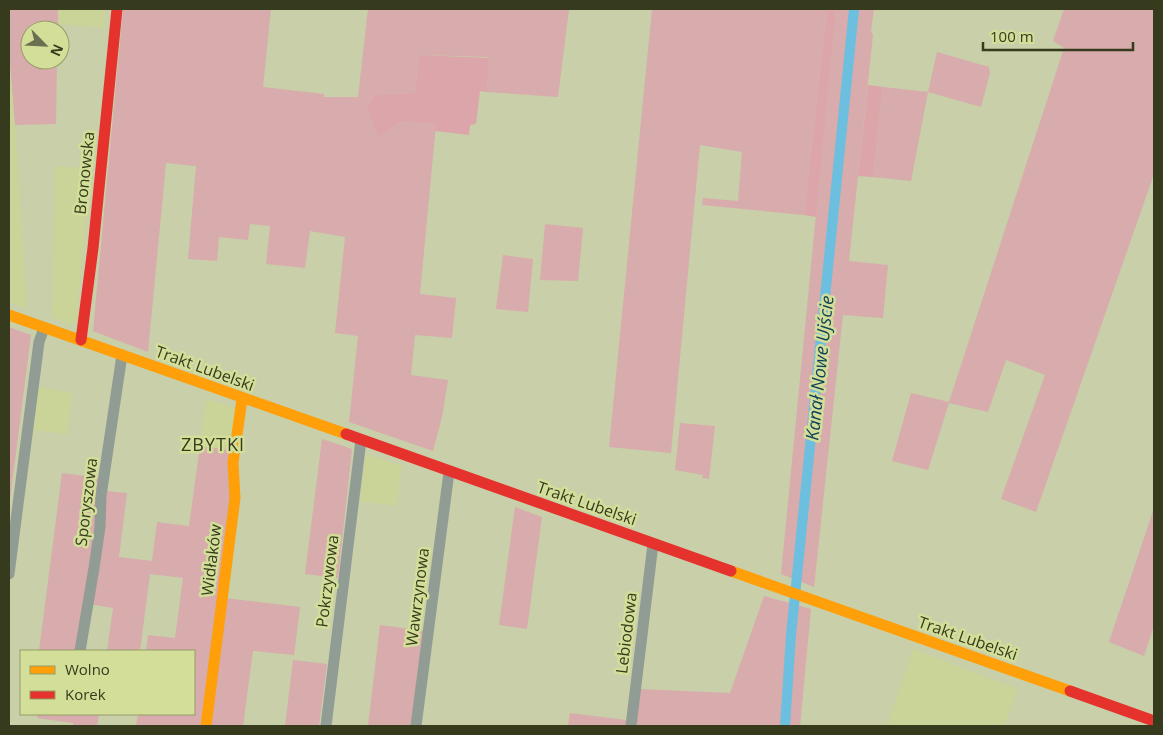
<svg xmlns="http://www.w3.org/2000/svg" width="1163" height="735" viewBox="0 0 1163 735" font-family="'Open Sans',sans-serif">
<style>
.built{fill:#cad498}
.green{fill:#d8abac}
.forest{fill:#dba5aa}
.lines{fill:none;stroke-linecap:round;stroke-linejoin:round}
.canal{stroke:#6cbfdf;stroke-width:10}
.street{stroke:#919d94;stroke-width:11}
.slow{stroke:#ff9f0a;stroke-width:11}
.jam{stroke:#e5322d;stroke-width:11}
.labels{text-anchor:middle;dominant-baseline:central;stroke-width:5;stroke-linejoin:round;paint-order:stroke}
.street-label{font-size:16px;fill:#363b1e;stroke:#d3df99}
.water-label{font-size:18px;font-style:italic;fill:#0e3f58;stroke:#d3df99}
.neighbourhood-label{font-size:18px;letter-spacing:1px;fill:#363b1e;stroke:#d3df99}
</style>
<rect width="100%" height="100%" fill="#c8cfa9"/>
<g class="built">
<polygon points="58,9 105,9 105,28 58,24"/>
<polygon points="9,50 15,125 27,309 9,302"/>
<polygon points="55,166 91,169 77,313 79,318 71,325 52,318"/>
<polygon points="39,387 72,393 67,434 33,430"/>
<polygon points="206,399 235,408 230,450 200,446"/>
<polygon points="366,454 402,466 396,506 360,501"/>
<polygon points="913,649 1018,689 1004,726 887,726"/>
</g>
<g class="green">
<polygon points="9,9 58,9 58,30 30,30 30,60 57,60 56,124 15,125 9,50"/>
<polygon points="123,9 271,9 263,87 324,94 324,97 358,97 368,9 569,9 558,97 487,92 489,57 419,55 415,93 382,94 398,122 436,124 420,294 456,298 452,338 415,335 411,375 448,380 442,417 433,451 349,422 358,336 335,333 345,237 310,231 305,268 266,264 270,226 250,224 248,240 219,237 217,261 188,259 196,166 166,163 148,352 93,331"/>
<polygon points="652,9 827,9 804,215 702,205 703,198 738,201 742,152 700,145 671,453 609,447"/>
<polygon points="836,9 874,9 871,31 873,35 849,261 888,265 883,318 843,315 814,587 781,574"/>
<polygon points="1064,9 1154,9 1154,174 1036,512 1001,499 1045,375 1006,360 988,412 949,403 928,470 892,461 911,393 949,402 1064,48 1053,41"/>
<polygon points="937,52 989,67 990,73 981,107 928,92 911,181 873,177 883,87 928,92"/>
<polygon points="545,224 583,228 578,281 540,280"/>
<polygon points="503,255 533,259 528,312 496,309"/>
<polygon points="9,327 31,335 9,507"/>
<polygon points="680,423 715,426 709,479 702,478 703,475 675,470"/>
<polygon points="322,439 352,449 338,578 305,574"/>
<polygon points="200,446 230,450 232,490 202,726 136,726 138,714 194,714 194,651 146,651 148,635 175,638 183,578 150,574 140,651 107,651 113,608 89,604 106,491 127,493 119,557 152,561 157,522 189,526"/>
<polygon points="62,473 101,478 97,528 77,651 39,651"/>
<polygon points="515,507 542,517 527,629 499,625"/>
<polygon points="1154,508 1154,626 1144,656 1109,642"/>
<polygon points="764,596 811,609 800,726 636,726 640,689 730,693"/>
<polygon points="225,598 300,607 294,655 253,651 243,726 208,726"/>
<polygon points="380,625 425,631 411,726 368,726"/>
<polygon points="293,660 327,664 319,726 285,726"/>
<polygon points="570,713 626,720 626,726 568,726"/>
<polygon points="37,714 99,714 97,726 73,726 73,723 37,718"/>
</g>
<g class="forest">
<polygon points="827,9 836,9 816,217 804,215"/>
<polygon points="419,55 489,58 487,92 480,91 476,124 470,125 469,135 435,131 435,124 399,122 378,137 368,108 374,97 382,94 415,93"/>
<polygon points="868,85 883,87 873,177 858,176"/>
</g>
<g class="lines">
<polyline class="canal" points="785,726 791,635 854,9"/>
<g class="street">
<polyline points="9,574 39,342 44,328"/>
<polyline points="80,651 94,568 100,527 101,496 122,355"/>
<polyline points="326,726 361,440"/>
<polyline points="416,726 449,472"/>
<polyline points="631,726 653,544"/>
</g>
<g class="slow">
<polyline points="9,315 346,434"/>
<polyline points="731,571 1070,691"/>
<polyline points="206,726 235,498 233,463 242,399"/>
</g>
<g class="jam">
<polyline points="81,340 93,248 117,9"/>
<polyline points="346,434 731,571"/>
<polyline points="1070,691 1154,721"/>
</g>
</g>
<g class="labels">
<g class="street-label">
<text transform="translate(84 173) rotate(-84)">Bronowska</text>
<text transform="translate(205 368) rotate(20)">Trakt Lubelski</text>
<text transform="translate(86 502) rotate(-83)">Sporyszowa</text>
<text transform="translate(587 503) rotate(19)">Trakt Lubelski</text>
<text transform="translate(211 560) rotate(-83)">Widłaków</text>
<text transform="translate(327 581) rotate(-83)">Pokrzywowa</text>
<text transform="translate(417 597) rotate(-83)">Wawrzynowa</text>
<text transform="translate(626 633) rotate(-83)">Lebiodowa</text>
<text transform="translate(968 638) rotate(19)">Trakt Lubelski</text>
</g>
<g class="water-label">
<text transform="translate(819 368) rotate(-84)">Kanał Nowe Ujście</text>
</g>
<g class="neighbourhood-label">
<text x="213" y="444">ZBYTKI</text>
</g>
</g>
<rect width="1163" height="735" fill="none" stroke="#363b1e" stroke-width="20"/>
<rect x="20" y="650" width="175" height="65" fill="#d3df99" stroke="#949d68"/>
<rect x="30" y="666" width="25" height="8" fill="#ff9f0a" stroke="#949d68"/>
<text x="65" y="675" font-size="15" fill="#363b1e">Wolno</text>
<rect x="30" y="691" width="25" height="8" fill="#e5322d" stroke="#949d68"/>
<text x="65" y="700" font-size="15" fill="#363b1e">Korek</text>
<g transform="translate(45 45) rotate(114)"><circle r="24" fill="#d3df99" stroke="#949d68"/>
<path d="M0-4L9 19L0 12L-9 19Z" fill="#696f4f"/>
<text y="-8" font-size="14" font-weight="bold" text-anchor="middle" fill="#363b1e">N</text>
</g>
<path d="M983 42v8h150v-8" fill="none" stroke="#363b1e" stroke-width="2.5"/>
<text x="990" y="42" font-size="15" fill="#363b1e" stroke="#d3df99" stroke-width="4" paint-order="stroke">100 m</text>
</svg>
